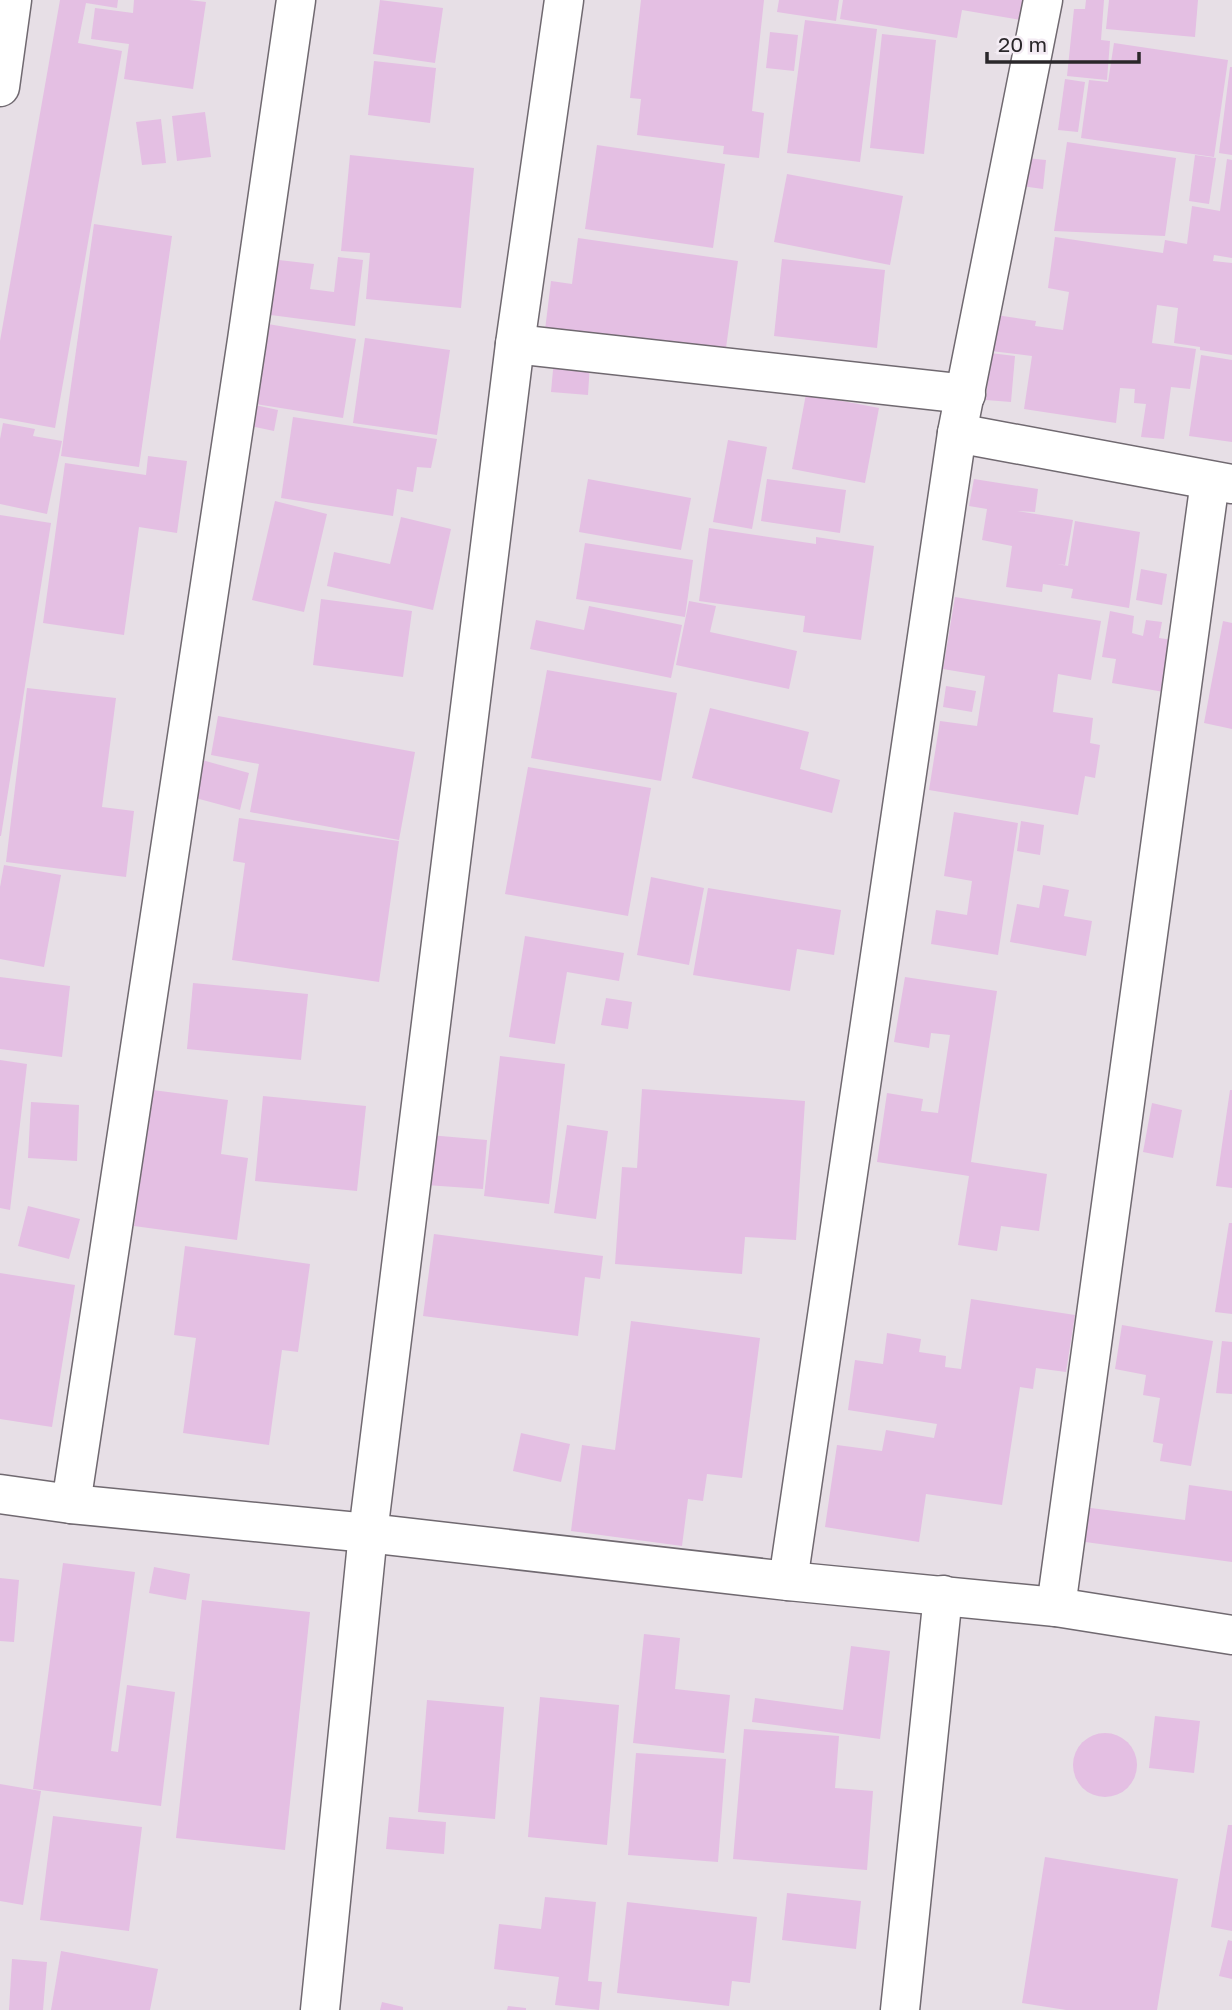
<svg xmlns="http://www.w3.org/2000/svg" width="1232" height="2010" viewBox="0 0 1232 2010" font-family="'Golos Text',sans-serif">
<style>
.building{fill:#e4bfe3}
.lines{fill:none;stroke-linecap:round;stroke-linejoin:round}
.minor-casing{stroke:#706970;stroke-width:41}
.tertiary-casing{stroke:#706970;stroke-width:41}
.minor{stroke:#fff;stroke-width:38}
.tertiary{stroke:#fff;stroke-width:38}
</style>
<rect width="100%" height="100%" fill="#e7dfe6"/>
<g class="building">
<polygon points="60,0 118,0 117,8 86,3 78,43 122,51 55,428 0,418 0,341"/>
<polygon points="134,0 189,0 206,2 193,89 124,79 129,44 91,39 95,8 133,13"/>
<polygon points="380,0 443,8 435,63 373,54"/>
<polygon points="641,0 764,0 752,111 764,113 759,158 723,154 724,146 637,135 641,99 630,98"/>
<polygon points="779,0 839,0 836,21 777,12"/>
<polygon points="843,0 1030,0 1027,21 962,10 957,38 840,19"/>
<polygon points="1086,0 1104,0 1101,40 1110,41 1107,80 1067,76 1074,9 1085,9"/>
<polygon points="1109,0 1198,0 1195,37 1106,29"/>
<polygon points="805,20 877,29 860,162 787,153"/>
<polygon points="770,32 798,35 794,71 766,68"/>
<polygon points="882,34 936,40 924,154 870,148"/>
<polygon points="1114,43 1228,60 1214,157 1081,138 1089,80 1108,82"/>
<polygon points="374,61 436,68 430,123 368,115"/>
<polygon points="1230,67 1232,67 1232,155 1219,153"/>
<polygon points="1065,79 1085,82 1078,132 1058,130"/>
<polygon points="205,112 211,157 177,161 172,116"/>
<polygon points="161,119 166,163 142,165 136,122"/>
<polygon points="1067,142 1176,158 1165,236 1054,231"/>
<polygon points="597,145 725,164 713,248 585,229"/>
<polygon points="350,155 474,168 461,308 366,299 370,253 341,251"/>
<polygon points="1195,155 1216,158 1209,204 1189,201"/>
<polygon points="1016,157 1046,160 1043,189 1014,185"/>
<polygon points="1227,159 1232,160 1232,258 1214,255 1213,261 1232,263 1232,355 1200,350 1200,347 1174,343 1178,308 1157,305 1152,343 1196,349 1190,389 1171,387 1164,439 1141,437 1146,404 1134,403 1135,389 1120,388 1116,423 1024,409 1032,356 991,351 996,315 1036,321 1035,326 1063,330 1069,292 1048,288 1055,237 1163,253 1165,240 1187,244 1192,206 1220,211"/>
<polygon points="787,174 903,196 890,265 774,242"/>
<polygon points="94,224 172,236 139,467 61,456"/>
<polygon points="578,238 738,261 725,355 545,330 551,281 572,284"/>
<polygon points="338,257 363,260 355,326 263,314 270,259 314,264 310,289 334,292"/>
<polygon points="782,259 885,270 877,348 774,336"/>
<polygon points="262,323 356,339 343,418 250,403"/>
<polygon points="365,338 450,350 437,435 353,423"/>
<polygon points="990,353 1015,356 1011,402 986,400"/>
<polygon points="1201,355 1232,360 1232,442 1189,436"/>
<polygon points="554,359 590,363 588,395 551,392"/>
<polygon points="806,394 879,408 865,483 792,469"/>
<polygon points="250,404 278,410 274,431 245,425"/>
<polygon points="293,417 437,439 431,468 417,467 413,492 397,489 393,516 281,498"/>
<polygon points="3,423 35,429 33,436 62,441 47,514 0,504 0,439"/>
<polygon points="728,440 767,447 752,529 713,522"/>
<polygon points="148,456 187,461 177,533 139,527 124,635 43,623 65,463 146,475"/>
<polygon points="588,479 691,498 681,550 579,532"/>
<polygon points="767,479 846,490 840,533 761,521"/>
<polygon points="974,479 1038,489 1035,512 1017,511 1073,520 1065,565 1057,564 1068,566 1075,521 1140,532 1129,608 1071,598 1073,589 1043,584 1042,592 1006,587 1012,546 982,540 987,509 969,506"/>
<polygon points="275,501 327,514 304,612 252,600"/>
<polygon points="0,515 51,523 1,836 0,836"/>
<polygon points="401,517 451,529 433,610 327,586 334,552 390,564"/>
<polygon points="709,528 816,544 816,537 874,546 861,640 803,632 805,616 699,601"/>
<polygon points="585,543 693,560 685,617 576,599"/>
<polygon points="1141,569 1167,574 1162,605 1136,600"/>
<polygon points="955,597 1101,621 1091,680 1058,674 1053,712 1093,718 1090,743 1100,745 1095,778 1085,776 1078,815 929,790 940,721 977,726 985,676 943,669"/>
<polygon points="321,599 412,611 403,677 313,665"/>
<polygon points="689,601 716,606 710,632 797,651 789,689 676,665"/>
<polygon points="589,606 682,625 671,678 530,649 536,620 584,630"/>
<polygon points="1110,611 1134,616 1132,633 1143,636 1146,620 1162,622 1159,638 1173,640 1164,692 1112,683 1116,659 1102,657"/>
<polygon points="1223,621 1232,623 1232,729 1204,723"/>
<polygon points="547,670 677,693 661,781 531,758"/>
<polygon points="946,686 976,691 972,712 943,707"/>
<polygon points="27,688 116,698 102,807 134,811 126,877 6,862"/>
<polygon points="710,708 809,732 800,769 840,780 832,813 692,778"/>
<polygon points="218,716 415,752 399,840 250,812 259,764 211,755"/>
<polygon points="202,760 249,773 240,810 192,797"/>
<polygon points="528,767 651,788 628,916 505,894"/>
<polygon points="954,812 1018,823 998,955 931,944 936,910 967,915 972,881 944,876"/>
<polygon points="239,818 399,841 379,982 232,960 245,863 233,861"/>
<polygon points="1021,821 1044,825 1040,855 1017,851"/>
<polygon points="4,865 61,875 44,967 0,959 0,887"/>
<polygon points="651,877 704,888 689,965 637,955"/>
<polygon points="1043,885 1069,890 1064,916 1092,921 1086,956 1010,942 1017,904 1039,908"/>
<polygon points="708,888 841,910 834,955 797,949 790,991 693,975"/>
<polygon points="525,936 624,953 619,981 567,972 555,1044 509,1037"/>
<polygon points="0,977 70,986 62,1057 0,1049"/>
<polygon points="905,977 997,991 971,1162 1047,1174 1039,1231 1001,1226 997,1251 958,1245 969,1176 877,1162 887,1093 923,1099 921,1111 938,1113 950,1035 931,1033 929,1048 894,1042"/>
<polygon points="193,983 308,994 301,1060 187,1049"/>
<polygon points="606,998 632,1002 628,1029 601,1025"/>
<polygon points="500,1056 565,1064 549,1204 484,1196"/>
<polygon points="0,1060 27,1064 10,1210 0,1208"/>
<polygon points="642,1089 805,1101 796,1240 745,1237 742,1274 615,1264 622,1167 637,1168"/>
<polygon points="153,1090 228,1100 221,1154 248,1158 237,1240 134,1226"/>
<polygon points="1230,1090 1232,1090 1232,1188 1216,1186"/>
<polygon points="263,1096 366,1106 357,1191 255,1181"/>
<polygon points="31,1102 79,1105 77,1161 28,1158"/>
<polygon points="1152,1103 1182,1110 1173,1158 1143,1152"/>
<polygon points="567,1125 608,1131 596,1219 554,1213"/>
<polygon points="429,1135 487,1140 483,1189 426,1185"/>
<polygon points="28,1206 80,1219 69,1259 18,1246"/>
<polygon points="1229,1223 1232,1223 1232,1314 1215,1312"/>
<polygon points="434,1234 603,1256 600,1279 585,1277 578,1336 423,1316"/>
<polygon points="185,1246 310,1264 298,1352 282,1350 269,1445 183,1433 196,1338 174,1335"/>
<polygon points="0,1273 75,1285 52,1427 0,1419"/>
<polygon points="971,1299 1075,1315 1066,1372 1036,1368 1033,1389 1020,1387 1002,1505 926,1494 919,1542 825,1527 837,1445 882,1451 886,1430 934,1438 937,1424 848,1410 855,1360 883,1364 887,1333 921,1339 919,1352 946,1356 945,1367 961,1369"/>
<polygon points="631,1321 760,1338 742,1478 707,1474 703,1501 688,1499 682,1546 571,1531 582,1445 615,1450"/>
<polygon points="1122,1325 1213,1341 1191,1466 1160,1461 1163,1444 1153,1442 1160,1398 1143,1395 1146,1375 1115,1369"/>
<polygon points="1222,1341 1232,1342 1232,1394 1216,1393"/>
<polygon points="521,1433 570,1444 561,1482 513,1471"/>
<polygon points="1189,1485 1232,1491 1232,1562 1078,1541 1083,1507 1185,1520"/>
<polygon points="63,1563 135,1572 111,1751 118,1752 127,1685 175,1692 161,1806 33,1789"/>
<polygon points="154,1567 190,1574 186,1600 149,1593"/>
<polygon points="0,1578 19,1580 14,1642 0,1641"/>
<polygon points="202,1600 310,1612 285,1850 176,1838"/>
<polygon points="644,1634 680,1638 675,1689 730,1695 724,1753 633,1743"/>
<polygon points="851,1646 890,1651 880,1739 752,1722 755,1698 843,1710"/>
<polygon points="540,1697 619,1705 607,1845 528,1837"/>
<polygon points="427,1700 504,1707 495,1819 418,1812"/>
<polygon points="1155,1716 1200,1721 1194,1773 1149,1768"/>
<polygon points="744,1729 839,1736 835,1788 873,1791 867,1870 733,1859"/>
<circle cx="1105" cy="1765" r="32"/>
<polygon points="636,1753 726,1759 718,1862 628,1855"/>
<polygon points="0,1784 41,1791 23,1905 0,1901"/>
<polygon points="53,1816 142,1827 129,1931 40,1920"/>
<polygon points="389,1817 446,1822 444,1854 386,1849"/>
<polygon points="1228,1825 1232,1825 1232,1931 1211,1927"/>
<polygon points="1045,1857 1178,1879 1157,2010 1066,2010 1022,2003"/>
<polygon points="787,1893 861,1901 856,1949 782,1940"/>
<polygon points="545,1897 596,1902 588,1981 602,1982 599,2010 555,2005 559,1977 494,1969 499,1924 541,1929"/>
<polygon points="627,1902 757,1917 750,1983 732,1981 729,2006 617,1993"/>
<polygon points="1228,1940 1232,1941 1232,1979 1219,1976"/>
<polygon points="61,1951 158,1969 150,2010 51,2010"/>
<polygon points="12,1959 47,1962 43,2010 9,2010"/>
<polygon points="382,2002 403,2007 403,2010 380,2010"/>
<polygon points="508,2006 526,2008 526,2010 507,2010"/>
</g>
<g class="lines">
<defs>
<g id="minor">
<polyline points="515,344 966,394"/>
<polyline points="957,433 1232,484"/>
<polyline points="0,1494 71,1504 368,1533 788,1581 1056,1607 1232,1635"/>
<polyline points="71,1504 247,340 296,0"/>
<polyline points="788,1581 957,433 1043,0"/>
<polyline points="1056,1607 1210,481"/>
<polyline points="320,2010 368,1533 515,344 564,0"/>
<polyline points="900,2010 943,1595"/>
</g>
<polyline id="tertiary" points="0,87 12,0"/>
</defs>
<use href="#minor" class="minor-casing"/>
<use href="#tertiary" class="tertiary-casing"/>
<use href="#minor" class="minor"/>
<use href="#tertiary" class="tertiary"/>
</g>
<path d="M987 52v10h152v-10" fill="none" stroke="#2a272a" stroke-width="3.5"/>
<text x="998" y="52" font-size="21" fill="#2a272a" stroke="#f4ecf4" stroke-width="5" paint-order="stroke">20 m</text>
</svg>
